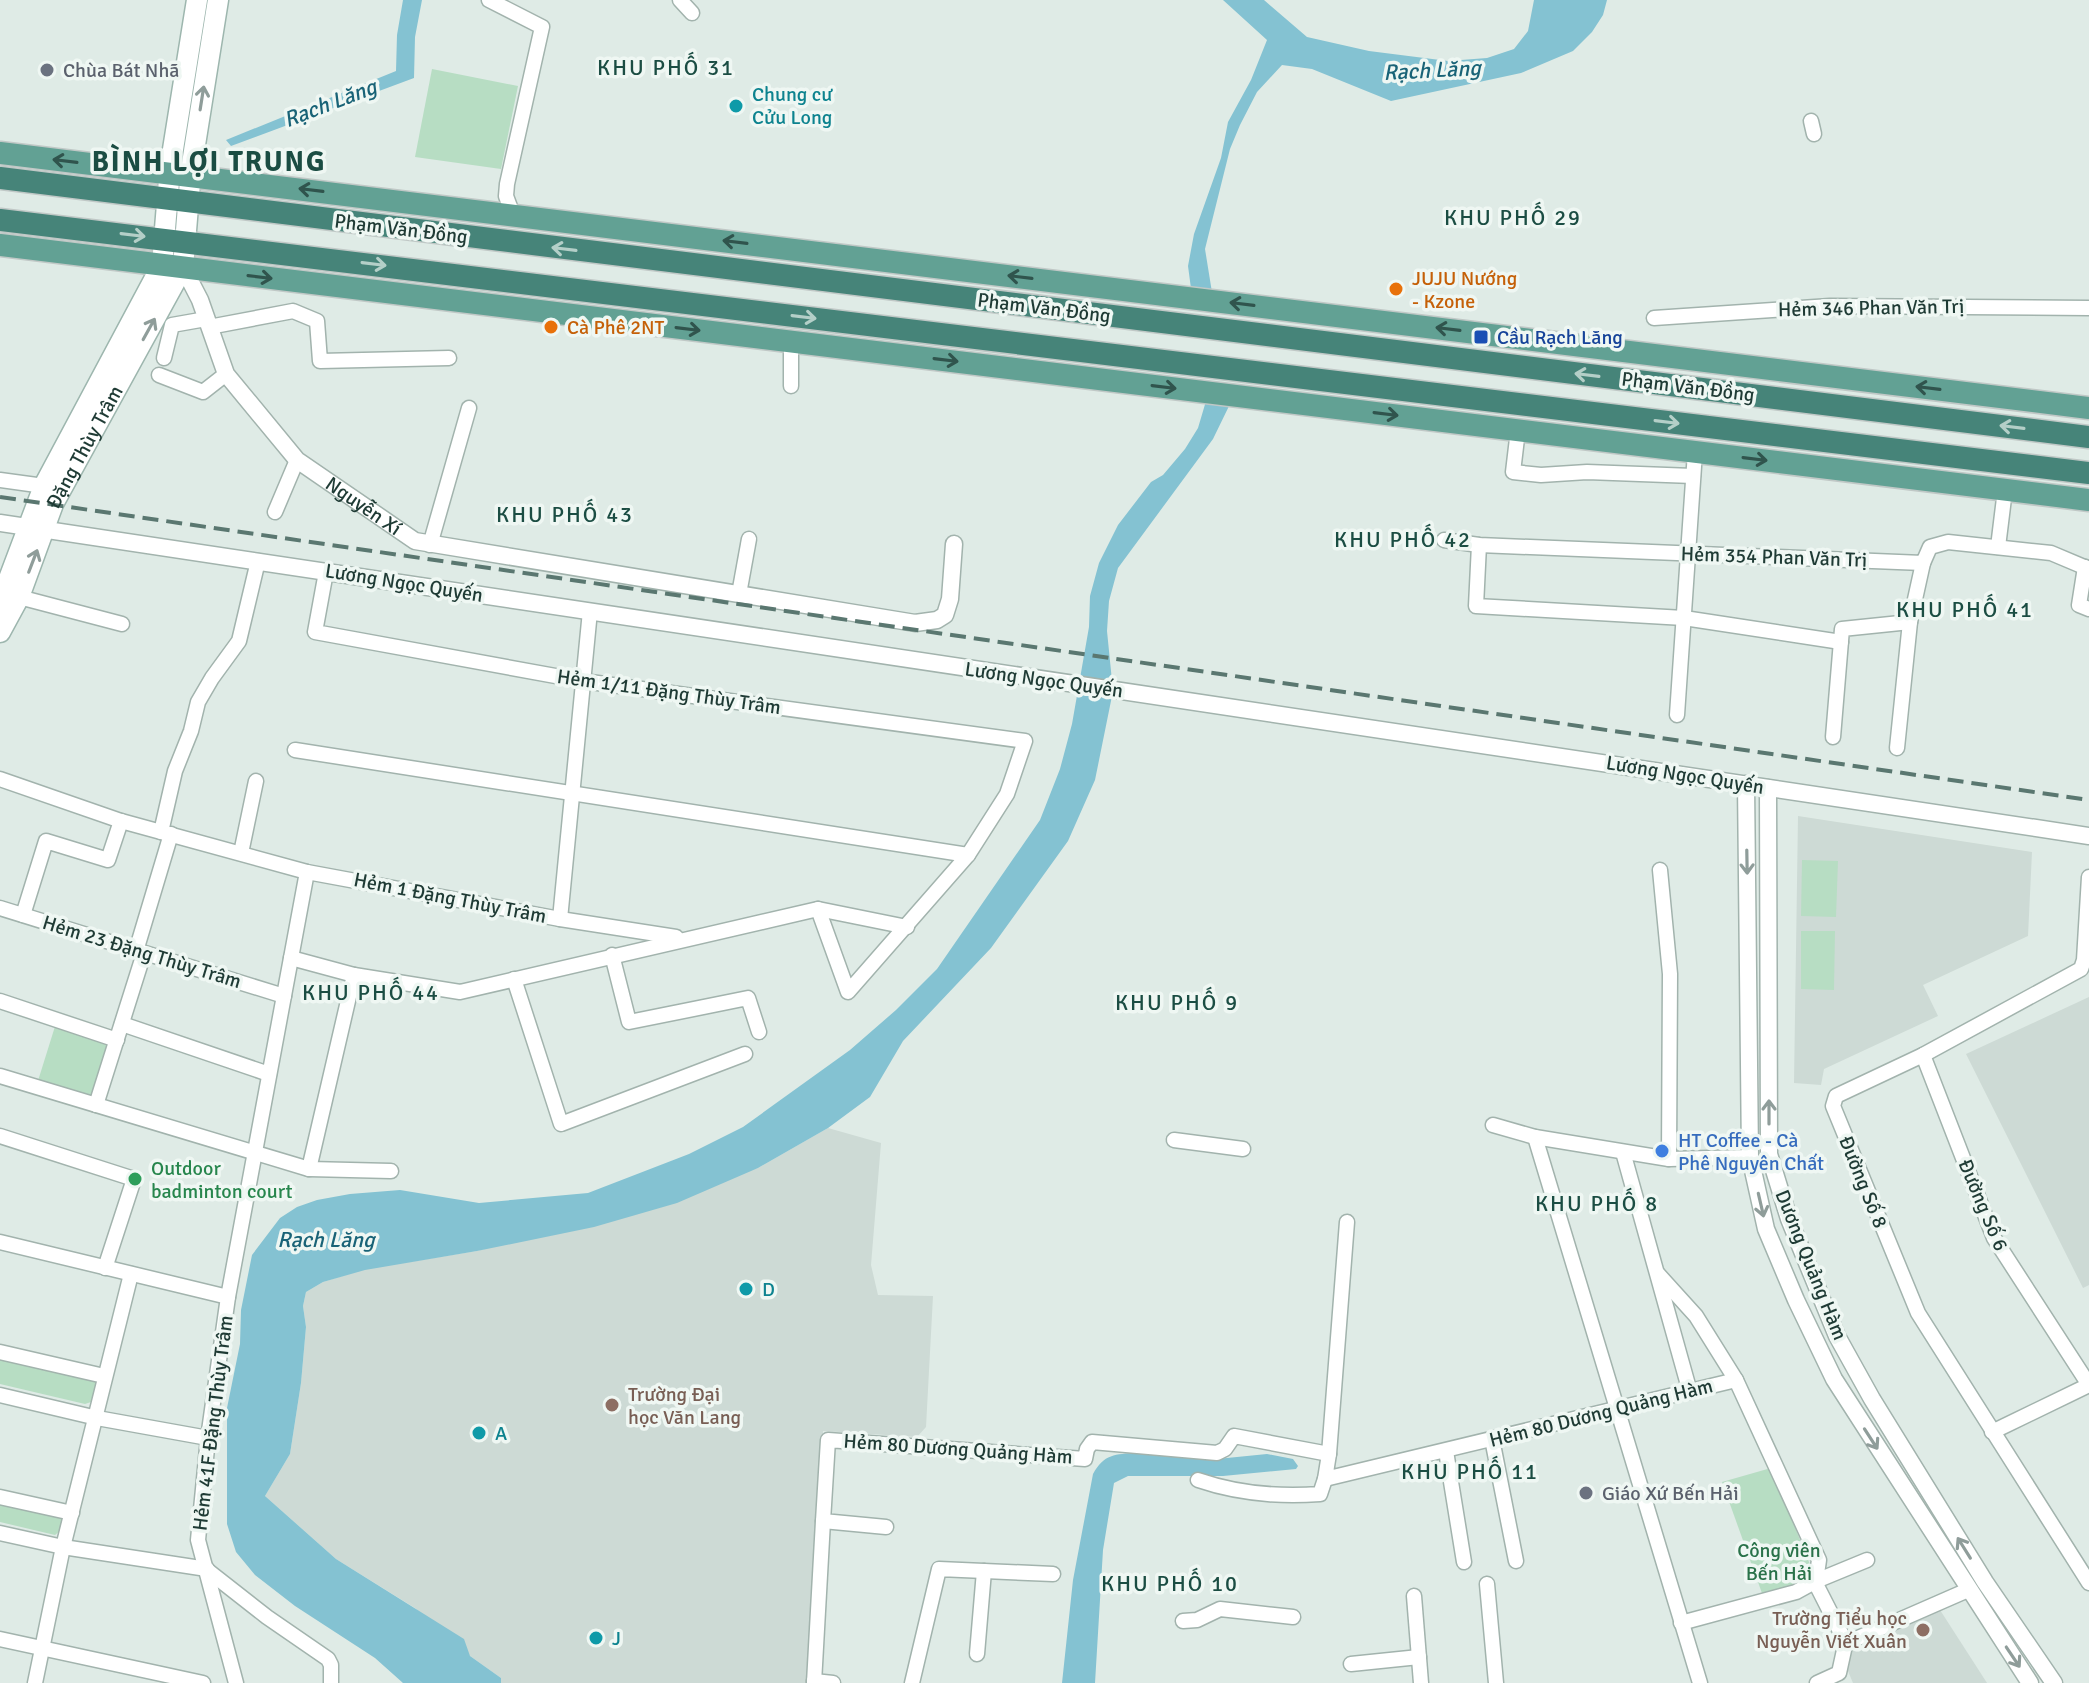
<svg xmlns="http://www.w3.org/2000/svg" width="2089" height="1683" viewBox="0 0 2089 1683" font-family="Signika,sans-serif">
<style>
.built{fill:#cddad5}
.green{fill:#b7ddc3}
.water{fill:#84c2d2}
.pier{fill:#dfebe6}
.lines{fill:none;stroke-linecap:round;stroke-linejoin:round}
.minor-casing{stroke:#a2b3ad;stroke-width:17}
.tertiary-casing{stroke:#a2b3ad;stroke-width:19}
.secondary-casing{stroke:#9db6ae;stroke-width:23}
.primary-casing{stroke:#c0c8c6;stroke-width:25}
.trunk-casing{stroke:#c0c8c6;stroke-width:25}
.minor{stroke:#fff;stroke-width:14}
.tertiary{stroke:#fff;stroke-width:16}
.secondary{stroke:#fff;stroke-width:20}
.primary{stroke:#62a194;stroke-width:22}
.trunk{stroke:#468479;stroke-width:22}
.rail{stroke:#5a7770;stroke-width:4;stroke-dasharray:16 8;stroke-linecap:butt}
.oneway{stroke:#8f9d9a}
.oneway2{stroke:#30544d}
.oneway3{stroke:#b4cfc8}
.worship-dot{fill:#6b7280;stroke:#eff7f3;stroke-width:3}
.culture-dot{fill:#0f9aa8;stroke:#eff7f3;stroke-width:3}
.food-dot{fill:#e8710a;stroke:#eff7f3;stroke-width:3}
.transit-dot{fill:#1a4fb4;stroke:#eff7f3;stroke-width:3}
.shop-dot{fill:#3f7fe0;stroke:#eff7f3;stroke-width:3}
.leisure-dot{fill:#2e9e5b;stroke:#eff7f3;stroke-width:3}
.education-dot{fill:#8d6e63;stroke:#eff7f3;stroke-width:3}
.labels{text-anchor:middle;dominant-baseline:central;stroke-width:7;stroke-linejoin:round;paint-order:stroke}
.worship-label{font-size:20px;fill:#5b616d;stroke:#eff7f3;text-anchor:start}
.culture-label{font-size:20px;fill:#0d838f;stroke:#eff7f3;text-anchor:start}
.street-label{font-size:20px;fill:#1f3b35;stroke:#eff7f3}
.food-label{font-size:20px;fill:#c56008;stroke:#eff7f3;text-anchor:start}
.transit-label{font-size:20px;fill:#164399;stroke:#eff7f3;text-anchor:start}
.shop-label{font-size:20px;fill:#366cbe;stroke:#eff7f3;text-anchor:start}
.leisure-label{font-size:20px;fill:#27864d;stroke:#eff7f3;text-anchor:start}
.education-label{font-size:20px;fill:#785e54;stroke:#eff7f3;text-anchor:start}
.park-label{font-size:20px;fill:#297249;stroke:#eff7f3}
.neighbourhood-label{font-size:22px;letter-spacing:2px;fill:#1b4d43;stroke:#eff7f3}
.water-label{font-size:22px;font-style:italic;fill:#196377;stroke:#eff7f3}
.district-label{font-size:28px;font-weight:bold;letter-spacing:2px;fill:#1b4d43;stroke:#eff7f3}
</style>
<rect width="100%" height="100%" fill="#dfebe6"/>
<g class="built">
<polygon points="1798,816 2032,852 2028,936 1923,985 1938,1016 1824,1069 1821,1085 1794,1083"/>
<polygon points="2089,997 2089,1285 2083,1288 1966,1054"/>
<polygon points="828,1128 881,1143 871,1265 878,1295 933,1296 926,1427 917,1437 823,1431 807,1683 501,1683 501,1678 470,1656 415,1608 336,1559 265,1496 290,1454 301,1383 306,1327 303,1306 306,1292 323,1282 365,1269 477,1251 758,1168"/>
<polygon points="1940,1610 1987,1683 1853,1683 1845,1664 1848,1650"/>
</g>
<g class="green">
<polygon points="432,69 518,86 501,169 415,157"/>
<polygon points="1802,860 1838,861 1836,917 1801,916"/>
<polygon points="1801,931 1835,931 1834,990 1801,989"/>
<polygon points="57,1020 116,1041 96,1103 37,1084"/>
<polygon points="0,1357 93,1379 98,1385 94,1401 85,1404 0,1384"/>
<polygon points="1771,1468 1811,1567 1811,1575 1802,1582 1763,1596 1722,1482"/>
<polygon points="0,1504 60,1517 63,1523 61,1530 55,1535 0,1522"/>
</g>
<g class="water">
<polygon points="403,0 422,0 415,37 414,78 231,146 226,140 396,71 397,35"/>
<polygon points="1223,0 1264,0 1307,37 1369,51 1448,61 1487,58 1514,49 1528,31 1534,0 1607,0 1603,15 1592,32 1573,51 1521,73 1391,101 1312,69 1282,65 1257,92 1240,125 1230,149 1205,249 1230,404 1213,439 1118,568 1109,601 1107,631 1113,691 1095,780 1068,841 991,948 903,1041 870,1097 828,1128 758,1168 677,1203 594,1227 477,1251 365,1270 323,1282 306,1292 303,1306 306,1327 301,1383 290,1454 265,1496 336,1559 464,1639 470,1656 501,1678 501,1683 403,1683 375,1658 295,1606 255,1575 236,1552 227,1524 227,1408 240,1344 241,1310 252,1255 280,1218 297,1207 317,1200 350,1194 400,1190 479,1203 588,1193 689,1154 743,1127 850,1050 896,1010 937,969 1040,820 1060,769 1072,724 1089,627 1090,596 1099,563 1118,525 1151,482 1163,475 1185,449 1198,428 1206,401 1188,266 1194,234 1221,158 1228,122 1251,80 1267,40"/>
<path d="M 1137,1453 L 1217,1459 L 1267,1454 L 1293,1459 L 1298,1466 L 1296,1469 L 1223,1476 L 1128,1476 L 1114,1483 L 1103,1550 L 1095,1683 L 1062,1683 L 1073,1580 L 1093,1474 C 1104,1454 1115,1454 1137,1453 Z"/>
</g>
<polygon class="pier" points="1186,291 1216,295 1234,403 1202,399"/>
<g class="lines">
<defs>
<g id="minor">
<polyline points="489,0 542,27 507,184 506,196 513,215"/>
<polyline points="680,0 692,13"/>
<polyline points="1811,121 1814,134"/>
<polyline points="1654,318 1830,306 2089,308"/>
<polyline points="209,327 293,311 317,321 320,361 449,358"/>
<polyline points="791,341 791,386"/>
<polyline points="164,358 172,325 206,319"/>
<polyline points="159,375 203,392 226,374"/>
<polyline points="1518,430 1513,472 1541,475 1587,472 1693,476"/>
<polyline points="0,480 44,486"/>
<polyline points="275,512 297,460"/>
<polyline points="1444,540 1479,545 1923,563 1930,547 1948,542 2051,553 2089,569"/>
<polyline points="430,545 469,408"/>
<polyline points="1479,545 1476,606 1684,618 1841,642"/>
<polyline points="1998,547 2005,490"/>
<polyline points="2085,567 2079,605 2089,609"/>
<polyline points="326,572 315,632 583,681 1025,741 1007,794 968,855 848,992 818,909"/>
<polyline points="739,594 749,539"/>
<polyline points="19,597 122,624"/>
<polyline points="1677,715 1695,452"/>
<polyline points="1833,737 1842,629 1910,622 1923,563"/>
<polyline points="1897,748 1910,622"/>
<polyline points="295,750 968,855"/>
<polyline points="0,779 121,821 307,872 560,919 676,937"/>
<polyline points="161,832 175,771 191,731 198,702 212,678 239,641 258,561"/>
<polyline points="241,853 256,781"/>
<polyline points="1660,870 1670,974 1669,1159"/>
<polyline points="2089,877 2084,960 2081,969 1923,1055 1836,1096 1833,1106 1918,1313 2089,1583"/>
<polyline points="0,908 284,996"/>
<polyline points="23,915 46,841 108,860 121,821"/>
<polyline points="560,919 590,611"/>
<polyline points="136,951 171,834"/>
<polyline points="612,955 629,1022 748,998 759,1032"/>
<polyline points="291,958 354,975"/>
<polyline points="514,979 561,1124 745,1054"/>
<polyline points="0,1001 117,1040"/>
<polyline points="122,1024 269,1074"/>
<polyline points="1923,1055 1994,1238 2089,1385"/>
<polyline points="0,1076 309,1169 391,1171"/>
<polyline points="96,1105 144,953"/>
<polyline points="1493,1125 1535,1137 1669,1159 1750,1157"/>
<polyline points="0,1136 134,1179 105,1268"/>
<polyline points="1535,1137 1700,1683"/>
<polyline points="1174,1140 1243,1149"/>
<polyline points="1623,1152 1690,1392"/>
<polyline points="309,1169 354,975 460,992 818,909 907,927"/>
<polyline points="0,1242 228,1297"/>
<polyline points="1658,1274 1696,1316 1736,1380 1819,1560 1816,1581 1818,1588 1845,1641 1849,1642 1968,1590"/>
<polyline points="0,1352 104,1376"/>
<polyline points="0,1395 97,1418 208,1438"/>
<polyline points="1992,1432 2089,1385"/>
<polyline points="1492,1439 1516,1561"/>
<polyline points="1446,1451 1464,1562"/>
<polyline points="1329,1454 1347,1222"/>
<path d="M 1198,1480 C 1236,1493 1280,1497 1320,1494 L 1325,1479"/>
<polyline points="0,1497 72,1513"/>
<polyline points="886,1527 823,1521 828,1440 1085,1459 1087,1449 1092,1442 1217,1453 1225,1449 1234,1436 1329,1454 1325,1479 1736,1380"/>
<polyline points="0,1533 63,1547 207,1569"/>
<polyline points="207,1570 267,1617 328,1659 331,1665 331,1683"/>
<polyline points="1487,1584 1496,1683"/>
<polyline points="1414,1596 1421,1683"/>
<polyline points="1183,1621 1197,1620 1220,1609 1293,1617"/>
<polyline points="1681,1623 1796,1592 1816,1581 1867,1560"/>
<polyline points="0,1639 203,1683"/>
<polyline points="977,1654 984,1571"/>
<polyline points="1351,1664 1419,1657"/>
<polyline points="814,1681 833,1683"/>
<polyline points="35,1683 63,1547 131,1274"/>
<polyline points="236,1683 198,1540 208,1438 228,1297 307,872"/>
<polyline points="814,1683 823,1521"/>
<polyline points="912,1683 939,1569 1053,1574"/>
<polyline points="1817,1683 1839,1673 1846,1641"/>
</g>
<g id="tertiary">
<path id="s1" d="M 183,267 L 200,300 L 226,374 L 297,460 L 415,541 L 915,623 L 937,620 L 945,615 L 950,599 L 954,544"/>
<polyline points="0,523 2089,836"/>
<polyline points="1746,784 1750,1157 1766,1229 1796,1300 1834,1379 2030,1683"/>
<polyline points="1768,788 1769,1154 1789,1219 1837,1336 1872,1399 1985,1582 2054,1683"/>
</g>
<g id="secondary">
<polyline points="1,624 4,592 44,486 162,265 170,168 197,0"/>
<path id="s2" d="M 0,632 L 19,597 L 53,504 L 183,267 L 191,170 L 218,0"/>
</g>
<g id="primary">
<polyline points="0,153 2089,408"/>
<polyline points="0,245 2089,500"/>
</g>
<g id="trunk">
<polyline points="0,178 2089,437"/>
<polyline points="0,220 2089,473"/>
</g>
</defs>
<use href="#minor" class="minor-casing"/>
<use href="#tertiary" class="tertiary-casing"/>
<use href="#secondary" class="secondary-casing"/>
<use href="#primary" class="primary-casing"/>
<use href="#trunk" class="trunk-casing"/>
<use href="#minor" class="minor"/>
<use href="#tertiary" class="tertiary"/>
<use href="#secondary" class="secondary"/>
<use href="#primary" class="primary"/>
<use href="#trunk" class="trunk"/>
<polyline class="rail" points="0,497 2089,800"/>
</g>
<defs><path id="oneway-shaft" d="M-6 0H5M1.5-3L5.5 0L1.5 3" fill="none" stroke-width="1.6" stroke-linecap="round" stroke-linejoin="round" transform="scale(2)"/></defs>
<g class="oneway">
<use href="#oneway-shaft" transform="translate(202 98) rotate(-81)"/>
<use href="#oneway-shaft" transform="translate(149 329) rotate(-61)"/>
<use href="#oneway-shaft" transform="translate(33 561) rotate(-69)"/>
<use href="#oneway-shaft" transform="translate(1747 862) rotate(89)"/>
<use href="#oneway-shaft" transform="translate(1769 1112) rotate(-90)"/>
<use href="#oneway-shaft" transform="translate(1761 1205) rotate(77)"/>
<use href="#oneway-shaft" transform="translate(1871 1439) rotate(57)"/>
<use href="#oneway-shaft" transform="translate(1964 1548) rotate(-122)"/>
<use href="#oneway-shaft" transform="translate(2013 1657) rotate(56)"/>
</g>
<g class="oneway2">
<use href="#oneway-shaft" transform="translate(65 161) rotate(-173)"/>
<use href="#oneway-shaft" transform="translate(311 190) rotate(-173)"/>
<use href="#oneway-shaft" transform="translate(735 242) rotate(-173)"/>
<use href="#oneway-shaft" transform="translate(260 277) rotate(7)"/>
<use href="#oneway-shaft" transform="translate(1020 277) rotate(-173)"/>
<use href="#oneway-shaft" transform="translate(1242 304) rotate(-173)"/>
<use href="#oneway-shaft" transform="translate(688 329) rotate(7)"/>
<use href="#oneway-shaft" transform="translate(1448 329) rotate(-173)"/>
<use href="#oneway-shaft" transform="translate(946 360) rotate(7)"/>
<use href="#oneway-shaft" transform="translate(1164 387) rotate(7)"/>
<use href="#oneway-shaft" transform="translate(1928 388) rotate(-173)"/>
<use href="#oneway-shaft" transform="translate(1386 414) rotate(7)"/>
<use href="#oneway-shaft" transform="translate(1755 459) rotate(7)"/>
</g>
<g class="oneway3">
<use href="#oneway-shaft" transform="translate(133 235) rotate(7)"/>
<use href="#oneway-shaft" transform="translate(564 249) rotate(-173)"/>
<use href="#oneway-shaft" transform="translate(374 264) rotate(7)"/>
<use href="#oneway-shaft" transform="translate(804 317) rotate(7)"/>
<use href="#oneway-shaft" transform="translate(1587 375) rotate(-173)"/>
<use href="#oneway-shaft" transform="translate(1667 422) rotate(7)"/>
<use href="#oneway-shaft" transform="translate(2012 427) rotate(-173)"/>
</g>
<g class="worship-dot">
<circle cx="47" cy="70" r="8"/>
<circle cx="1586" cy="1493" r="8"/>
</g>
<g class="culture-dot">
<circle cx="736" cy="106" r="8"/>
<circle cx="746" cy="1289" r="8"/>
<circle cx="479" cy="1433" r="8"/>
<circle cx="596" cy="1638" r="8"/>
</g>
<g class="food-dot">
<circle cx="1396" cy="289" r="8"/>
<circle cx="551" cy="327" r="8"/>
</g>
<rect class="transit-dot" x="1473" y="329" width="16" height="16" rx="4"/>
<circle class="shop-dot" cx="1662" cy="1151" r="8"/>
<circle class="leisure-dot" cx="135" cy="1179" r="8"/>
<g class="education-dot">
<circle cx="612" cy="1405" r="8"/>
<circle cx="1923" cy="1630" r="8"/>
</g>
<g class="labels">
<g class="worship-label">
<text x="63" y="70">Chùa Bát Nhã</text>
<text x="1602" y="1493">Giáo Xứ Bến Hải</text>
</g>
<g class="culture-label">
<text x="752" y="94">Chung cư<tspan x="752" dy="23">Cửu Long</tspan></text>
<text x="762" y="1289">D</text>
<text x="495" y="1433">A</text>
<text x="612" y="1638">J</text>
</g>
<g class="street-label">
<text transform="translate(401 229) rotate(7)">Phạm Văn Đồng</text>
<text transform="translate(1044 308) rotate(7)">Phạm Văn Đồng</text>
<text transform="translate(1871 308) rotate(-1)">Hẻm 346 Phan Văn Trị</text>
<text transform="translate(1688 387) rotate(7)">Phạm Văn Đồng</text>
<text stroke="none"><textPath href="#s2" startOffset="204">Đặng Thùy Trâm</textPath></text>
<text stroke="none"><textPath href="#s1" startOffset="308">Nguyễn Xí</textPath></text>
<text transform="translate(1774 557) rotate(2)">Hẻm 354 Phan Văn Trị</text>
<text transform="translate(404 583) rotate(9)">Lương Ngọc Quyến</text>
<text transform="translate(1044 680) rotate(8)">Lương Ngọc Quyến</text>
<text transform="translate(669 692) rotate(8)">Hẻm 1/11 Đặng Thùy Trâm</text>
<text transform="translate(1685 775) rotate(9)">Lương Ngọc Quyến</text>
<text transform="translate(450 898) rotate(11)">Hẻm 1 Đặng Thùy Trâm</text>
<text transform="translate(142 952) rotate(17)">Hẻm 23 Đặng Thùy Trâm</text>
<text transform="translate(1863 1182) rotate(68)">Đường Số 8</text>
<text transform="translate(1983 1205) rotate(67)">Đường Số 6</text>
<text transform="translate(1811 1265) rotate(68)">Dương Quảng Hàm</text>
<text transform="translate(1601 1413) rotate(-14)">Hẻm 80 Dương Quảng Hàm</text>
<text transform="translate(213 1423) rotate(-83)">Hẻm 41F Đặng Thùy Trâm</text>
<text transform="translate(958 1449) rotate(4)">Hẻm 80 Dương Quảng Hàm</text>
</g>
<g class="food-label">
<text x="1412" y="278">JUJU Nướng<tspan x="1412" dy="23">- Kzone</tspan></text>
<text x="567" y="327">Cà Phê 2NT</text>
</g>
<g class="transit-label">
<text x="1497" y="337">Cầu Rạch Lăng</text>
</g>
<g class="shop-label">
<text x="1678" y="1140">HT Coffee - Cà<tspan x="1678" dy="23">Phê Nguyên Chất</tspan></text>
</g>
<g class="leisure-label">
<text x="151" y="1168">Outdoor<tspan x="151" dy="23">badminton court</tspan></text>
</g>
<g class="education-label">
<text x="628" y="1394">Trường Đại<tspan x="628" dy="23">học Văn Lang</tspan></text>
<text x="1907" y="1618" text-anchor="end">Trường Tiểu học<tspan x="1907" dy="23">Nguyễn Viết Xuân</tspan></text>
</g>
<g class="park-label">
<text x="1779" y="1550">Công viên<tspan x="1779" dy="23">Bến Hải</tspan></text>
</g>
<g class="neighbourhood-label">
<text x="666" y="67">KHU PHỐ 31</text>
<text x="1513" y="217">KHU PHỐ 29</text>
<text x="565" y="514">KHU PHỐ 43</text>
<text x="1403" y="539">KHU PHỐ 42</text>
<text x="1965" y="609">KHU PHỐ 41</text>
<text x="371" y="992">KHU PHỐ 44</text>
<text x="1177" y="1002">KHU PHỐ 9</text>
<text x="1597" y="1203">KHU PHỐ 8</text>
<text x="1470" y="1471">KHU PHỐ 11</text>
<text x="1170" y="1583">KHU PHỐ 10</text>
</g>
<g class="water-label">
<text transform="translate(1432 70) rotate(-3)">Rạch Lăng</text>
<text transform="translate(330 103) rotate(-21)">Rạch Lăng</text>
<text x="326" y="1239">Rạch Lăng</text>
</g>
<g class="district-label">
<text x="209" y="162">BÌNH LỢI TRUNG</text>
</g>
</g>
</svg>
